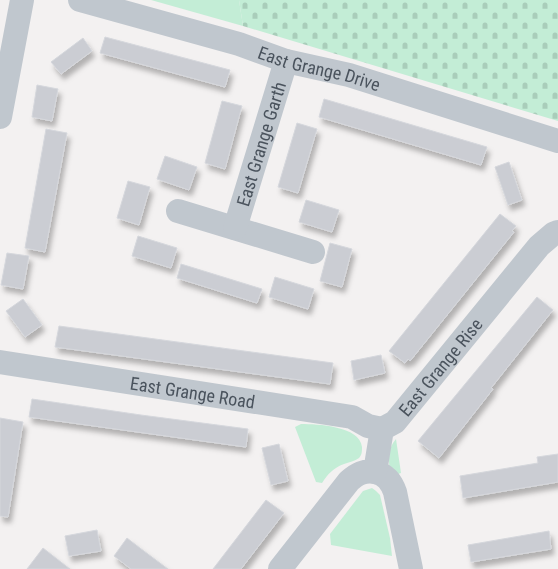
<svg xmlns="http://www.w3.org/2000/svg" width="558" height="569" viewBox="0 0 558 569" font-family="'Roboto Condensed',sans-serif">
<style>
.green{fill:#c3edd6}
.cemetery{fill:url(#cemetery-stones)}
.building{fill:#cbcdd3;stroke:#d5d7dc;filter:url(#shadow)}
.lines{fill:none;stroke-linecap:round;stroke-linejoin:round}
.minor{stroke:#c0c7ce;stroke-width:24}
.labels{text-anchor:middle;dominant-baseline:central;stroke-width:4.5;stroke-linejoin:round;paint-order:stroke}
.street-label{font-size:18px;fill:#4a535d;stroke:#fff}
</style>
<defs>
<pattern id="cemetery-stones" width="16" height="16" patternUnits="userSpaceOnUse" patternTransform="scale(1.25)"><rect width="16" height="16" fill="#c3edd6"/><path d="M2 7V4a2 2 0 0 1 4 0v3zM10 15v-3a2 2 0 0 1 4 0v3z" fill="#a9cdba"/></pattern>
<filter id="shadow"><feDropShadow dx="3" dy="5.5" stdDeviation="2.5" flood-color="#0004"/></filter>
</defs>
<rect width="100%" height="100%" fill="#f3f1f1"/>
<g class="green">
<polygon points="151,0 239,0 243,26"/>
<path d="M 301,424 C 317,424 360,426 362,447 C 362,451 362,455 359,458 C 355,461 349,462 344,464 C 333,468 328,474 322,483 L 316,482 L 295,427 Z"/>
<path d="M 396,439 L 401,473 L 398,474 L 390,471 C 388,459 388,448 396,439 Z"/>
<polygon points="372,488 376,491 380,495 390,538 392,556 331,545 330,534 363,491"/>
</g>
<polygon class="cemetery" points="239,0 558,0 558,121 243,26"/>
<g class="building">
<polygon points="105,37 230,70 225,87 100,53"/>
<polygon points="83,38 92,51 61,74 51,62"/>
<polygon points="37,85 58,89 52,121 32,117"/>
<polygon points="324,99 487,147 481,165 319,117"/>
<polygon points="222,101 242,106 225,169 205,163"/>
<polygon points="297,123 317,129 298,193 278,187"/>
<polygon points="46,129 67,133 45,252 25,248"/>
<polygon points="165,156 197,167 189,190 157,179"/>
<polygon points="509,162 522,200 508,205 495,167"/>
<polygon points="128,181 150,187 139,225 117,218"/>
<polygon points="306,200 339,210 332,232 299,222"/>
<polygon points="500,214 516,226 512,231 514,232 410,361 408,359 405,363 389,351"/>
<polygon points="138,236 177,248 171,268 132,256"/>
<polygon points="330,243 352,249 342,287 320,281"/>
<polygon points="7,253 29,256 23,289 1,285"/>
<polygon points="181,264 262,289 257,303 177,278"/>
<polygon points="275,277 314,289 308,309 269,297"/>
<polygon points="537,297 553,310 491,388 493,389 439,458 418,441"/>
<polygon points="23,299 42,325 25,337 6,311"/>
<polygon points="59,326 333,363 330,384 55,347"/>
<polygon points="381,355 385,373 354,380 351,361"/>
<polygon points="32,399 141,415 248,429 246,447 29,417"/>
<polygon points="0,418 23,422 8,517 0,516"/>
<polygon points="279,444 288,481 271,485 262,448"/>
<polygon points="558,454 558,482 463,498 460,476 538,463 537,457"/>
<polygon points="266,500 284,513 244,565 241,569 213,569"/>
<polygon points="97,530 101,551 69,556 65,536"/>
<polygon points="549,531 551,549 471,562 468,545"/>
<polygon points="127,538 140,548 168,569 131,569 114,556"/>
<polygon points="43,548 70,569 27,569"/>
</g>
<g class="lines">
<g class="minor">
<path id="s1" d="M 80,0 L 239,44 L 286,61 L 349,75 L 558,141"/>
<polyline points="0,117 22,0"/>
<polyline points="178,211 313,252"/>
<path id="s2" d="M 235,228 L 286,61"/>
<path id="s3" d="M 0,362 L 352,417 L 368,426 L 382,429"/>
<path d="M 375,472 C 386,475 391,481 395,492 L 411,569"/>
<path id="s4" d="M 280,569 L 349,481 C 357,474 364,470 375,472 L 382,429 L 395,422 L 539,246 L 553,234 L 558,232"/>
</g>
</g>
<g class="labels">
<g class="street-label">
<text stroke="none"><textPath href="#s1" startOffset="249">East Grange Drive</textPath></text>
<text stroke="none"><textPath href="#s2" startOffset="88">East Grange Garth</textPath></text>
<text stroke="none"><textPath href="#s4" startOffset="270">East Grange Rise</textPath></text>
<text stroke="none"><textPath href="#s3" startOffset="195">East Grange Road</textPath></text>
</g>
</g>
</svg>
